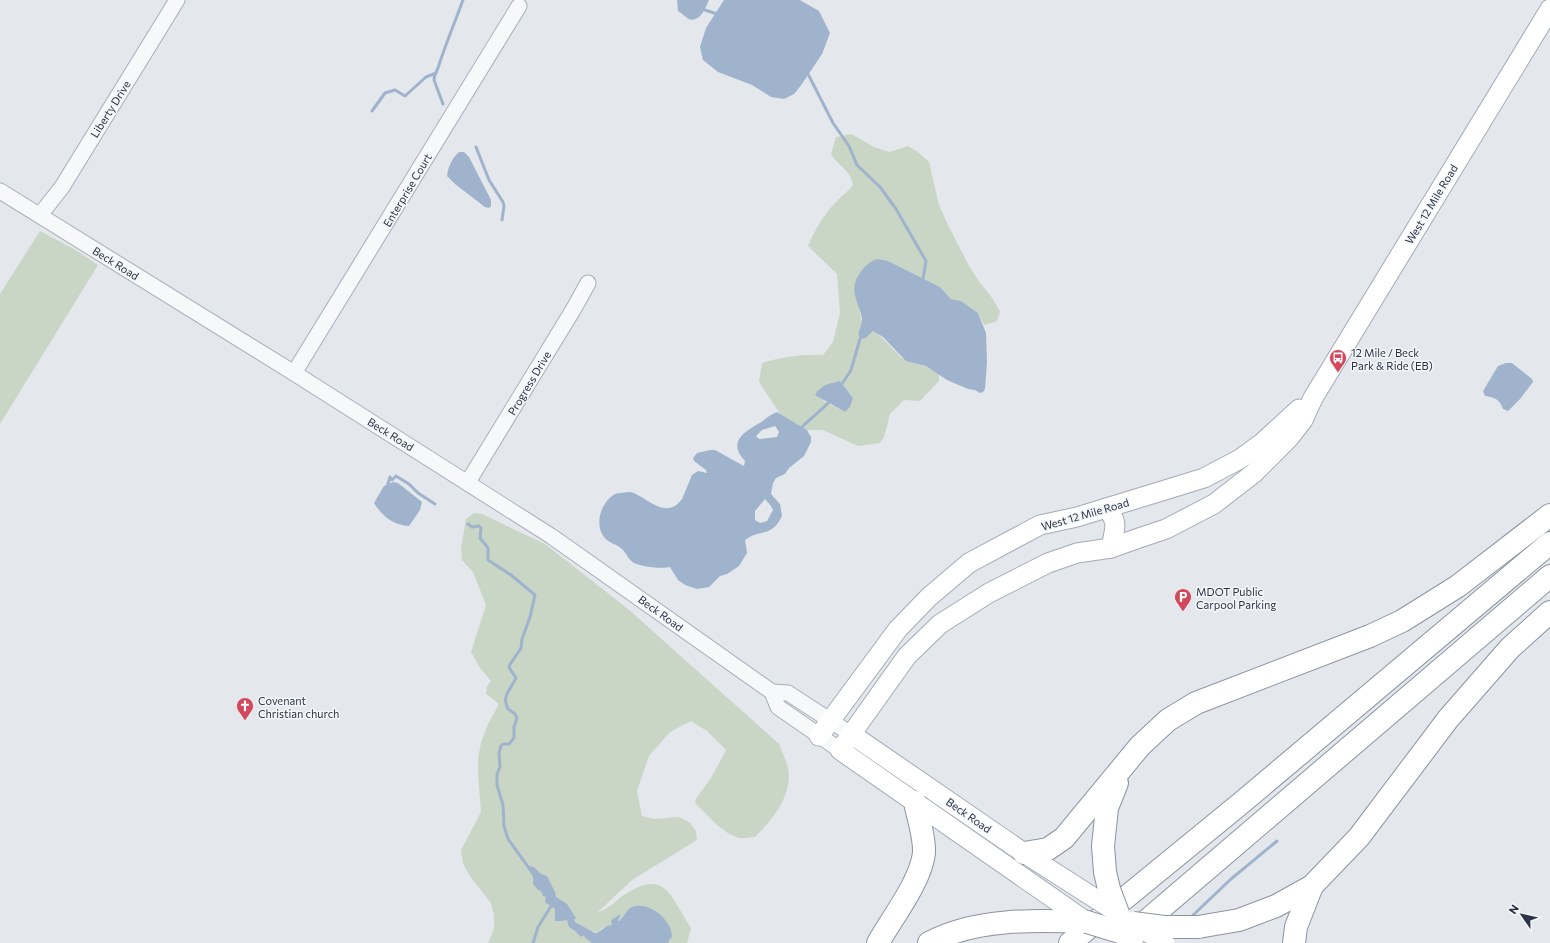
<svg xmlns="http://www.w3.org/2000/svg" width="1550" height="943" viewBox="0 0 1550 943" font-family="Commissioner,sans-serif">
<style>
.green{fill:#c9d6c5;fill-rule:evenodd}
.water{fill:#9fb4cc;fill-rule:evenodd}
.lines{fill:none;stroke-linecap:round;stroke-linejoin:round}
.stream{stroke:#9fb4cc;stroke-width:3}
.minor-casing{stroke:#a9aeb7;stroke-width:17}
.major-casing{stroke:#a3abb8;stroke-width:21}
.highway-casing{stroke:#8b94a3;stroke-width:24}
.minor{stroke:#f7f8fa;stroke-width:15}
.major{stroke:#fff;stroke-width:19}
.highway{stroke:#fff;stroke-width:22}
.major-bridge-casing{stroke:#a3abb8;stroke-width:21;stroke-linecap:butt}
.highway-bridge-casing{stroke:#8b94a3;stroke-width:24;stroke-linecap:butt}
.major-bridge{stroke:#fff;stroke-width:19}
.highway-bridge{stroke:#fff;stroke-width:22}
.labels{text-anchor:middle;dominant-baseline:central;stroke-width:3;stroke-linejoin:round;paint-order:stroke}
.street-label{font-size:11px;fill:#2b3445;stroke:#f4f6f9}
.poi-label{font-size:11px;fill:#2b3445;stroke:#f4f6f9;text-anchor:start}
</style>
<rect width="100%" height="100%" fill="#e4e7ec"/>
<g class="green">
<path d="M 851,134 L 874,147 L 889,152 L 908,146 L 918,152 L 929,162 L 939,205 L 948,225 L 968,264 L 978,280 L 993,299 L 1000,312 L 997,321 L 984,325 L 978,313 L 961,301 L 951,299 L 940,287 L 888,261 L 857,300 L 862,322 L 859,330 L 866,338 L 873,331 L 877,333 L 902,358 L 926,366 L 939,374 L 939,381 L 920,401 L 904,400 L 890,414 L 884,437 L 880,443 L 858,446 L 823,430 L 807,430 L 780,414 L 759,382 L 762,363 C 783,357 801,354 823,355 L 833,342 L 840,313 L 837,274 L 808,246 C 815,229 826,211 840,198 C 845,193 848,192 853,185 C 851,170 838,166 831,154 L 836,137 ZM 840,381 L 853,398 L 845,412 L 823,401 L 832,382 Z"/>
<polygon points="40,231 74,249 98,265 0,424 0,294"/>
<path d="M 474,513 L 482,514 L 545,544 L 628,609 L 779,744 C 782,752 786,760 788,768 C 793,795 773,819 755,837 C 751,837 744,839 739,838 C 722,833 708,815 696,804 L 695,800 L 711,778 L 726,750 L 707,731 L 691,721 L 670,732 L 649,756 L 637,791 L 642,816 L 654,819 L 679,817 L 689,822 L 696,831 L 697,840 L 632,880 L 598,912 C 606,910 615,902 621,897 C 665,867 669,894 691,928 L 687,943 L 668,943 L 668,942 L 671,938 C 671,921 664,918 650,908 L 625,913 L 625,916 L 619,921 L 618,919 L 620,915 L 611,920 L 613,925 L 602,928 L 597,933 L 583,927 L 585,938 L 592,943 L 488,943 L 494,929 L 494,915 L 491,903 L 469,875 L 463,863 L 461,850 L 481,812 L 478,774 L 478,758 L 481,743 L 488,724 L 498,706 L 498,703 L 486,694 L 487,686 L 491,681 L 480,668 L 471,652 L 486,605 L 473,572 L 462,560 L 461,548 L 466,519 Z"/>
</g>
<g class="water">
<path d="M 677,0 L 709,0 C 706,7 700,23 689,19 C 686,18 682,13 678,11 Z"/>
<polygon points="724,0 800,0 819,11 830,33 822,54 802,84 794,94 784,99 771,97 752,85 718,72 703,60 700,47 706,28"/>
<path d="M 459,152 L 464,152 L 469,157 L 491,200 L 491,206 L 489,208 L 485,207 L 455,184 L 447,176 C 448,167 452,158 459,152 Z"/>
<path d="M 877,259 L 888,261 L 940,287 L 951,299 L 961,301 L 978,313 L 986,333 L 987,362 L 985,389 L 983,392 L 980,393 L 975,390 L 968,389 L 947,380 L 926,366 L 906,361 L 883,337 L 873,331 L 866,338 L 860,339 C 856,331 863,325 862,318 C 858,300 848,290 860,273 C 865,266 869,262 877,259 Z"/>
<path d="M 1506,363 L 1512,363 L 1532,379 L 1533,382 L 1520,399 L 1508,411 L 1503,409 C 1500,400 1495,397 1485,396 L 1483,391 L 1498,366 Z"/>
<path d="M 840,381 L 853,398 L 850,407 L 845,412 L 815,395 C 821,385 829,383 840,381 Z"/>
<path d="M 777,412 L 807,430 L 811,437 L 811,442 L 804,456 L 789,468 L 785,474 L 776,478 L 773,483 L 771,494 L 780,504 L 782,516 C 771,539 760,528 745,540 L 747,553 L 739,566 L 727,574 L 720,576 L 709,587 L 697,589 L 685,585 L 678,580 L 670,567 C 661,569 643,567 634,563 C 628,559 627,554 622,549 C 617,544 608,543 604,537 C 594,524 601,502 615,494 C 619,493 626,492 630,492 C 646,495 665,522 682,499 L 692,475 L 698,471 L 707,473 L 706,470 L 694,461 L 693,458 L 697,453 L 710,450 L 715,450 L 744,466 L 745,461 C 728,443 742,433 758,424 C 765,420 769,415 777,412 ZM 775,426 L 779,432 L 777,437 L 759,439 L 756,436 L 762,430 ZM 765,499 L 771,506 L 773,510 L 767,521 L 760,523 L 755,520 L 755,511 Z"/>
<path d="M 393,482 L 398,483 L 422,502 L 420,510 L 409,526 C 393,525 383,517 374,503 L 384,486 Z"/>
<path d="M 529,866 L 534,867 L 541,874 L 547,876 L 555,892 L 556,897 L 567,904 L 576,918 L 574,920 L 575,922 L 595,933 L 597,933 L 607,926 L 612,925 L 611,920 L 621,914 L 618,920 L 619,921 C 626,916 626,907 636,906 C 652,903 673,922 672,937 L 670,939 L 668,943 L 592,943 L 585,938 L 584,935 L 581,937 L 575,931 L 569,927 L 567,920 L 561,921 L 555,921 L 555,909 L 545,902 L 546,897 L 543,896 L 541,891 L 538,890 L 533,884 C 533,877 534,873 528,868 Z"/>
</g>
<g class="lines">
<g class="stream">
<polyline points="702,9 717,14"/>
<polyline points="807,72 833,123 849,146 857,165 880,187 896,209 926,261 923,279"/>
<path d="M 443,104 L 434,80 C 434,74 438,70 439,65 C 446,43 455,22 463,0"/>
<polyline points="372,111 385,93 395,90 405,96 426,77 436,73"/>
<polyline points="476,147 489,180 503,202 504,206 502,220"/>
<polyline points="840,387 851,370 860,339"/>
<path d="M 802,427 C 811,418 821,411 830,401"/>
<polyline points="387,487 390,477 392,480 396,476 409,484 418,493 435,504"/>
<path d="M 468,524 L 472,527 L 479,526 L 481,528 L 480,538 L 488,548 L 488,560 L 511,575 L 535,595 L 530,617 L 522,639 L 521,648 L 509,666 L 510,669 L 516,678 C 511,689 501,696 508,709 L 515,714 L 517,718 L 514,727 L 514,738 L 509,744 L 503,744 L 501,746 L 499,753 L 500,767 L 497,774 L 497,785 L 503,805 L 504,826 L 508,839 L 534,875"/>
<polyline points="1190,918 1231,879 1277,841"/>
<polyline points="533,943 538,927 553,903"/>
</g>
<defs>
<g id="minor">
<polyline points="0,191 294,373 551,536 772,692 778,707 840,750"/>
<polyline points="40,215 62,187 177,0"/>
<polyline points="294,373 519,6"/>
<polyline points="468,482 573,310 588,283"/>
<polyline points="772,692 788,693 851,734"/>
</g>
<g id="major">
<path d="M 1106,508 C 1120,523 1114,529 1111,548"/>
<polyline points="851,734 1024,853 1085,892"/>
<polyline points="819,736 898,629 929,597 969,563 1040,525 1077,517 1204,478 1240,459 1262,443 1299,409"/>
<polyline points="1087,922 840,750 907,656 940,624 989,593 1048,563 1077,553 1111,548 1139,538 1166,529 1214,504 1254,473 1289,438 1303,420 1313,398 1550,9"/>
</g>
<g id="highway">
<polyline points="1024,853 1048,849 1064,838 1140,746 1168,720 1196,703 1370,636 1402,621 1458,586 1550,515"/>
<polyline points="1105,872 1103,846 1107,808 1117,783"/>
<polyline points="1198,927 1239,920 1276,906 1312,886 1359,837 1448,719 1510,648 1550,612"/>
<polyline points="1131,934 1550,576"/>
<path d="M 878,943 C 892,918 921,881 924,853 C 925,837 918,818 915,802"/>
<path d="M 929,943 C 975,918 1036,920 1087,922"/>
<polyline points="1070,943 1240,804 1550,543"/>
<polyline points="1294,943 1296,927 1312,886"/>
</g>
</defs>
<use href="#minor" class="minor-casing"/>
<use href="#major" class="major-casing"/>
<use href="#highway" class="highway-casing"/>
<use href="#minor" class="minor"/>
<use href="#major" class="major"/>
<use href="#highway" class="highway"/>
<defs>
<g id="major-bridge">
<polyline points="1085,892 1118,913"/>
<polyline points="1134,924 1165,943"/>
</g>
<g id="highway-bridge">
<polyline points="1105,872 1109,889 1118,913"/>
<polyline points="1087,922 1133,936"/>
<polyline points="1133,923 1164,927 1198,927"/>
</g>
</defs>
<use href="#major-bridge" class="major-bridge-casing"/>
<use href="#highway-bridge" class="highway-bridge-casing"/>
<use href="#major-bridge" class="major-bridge"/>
<use href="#highway-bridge" class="highway-bridge"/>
</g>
<defs>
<symbol id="bus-pin" viewBox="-11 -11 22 30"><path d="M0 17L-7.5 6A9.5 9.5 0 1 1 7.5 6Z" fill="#d1495b" stroke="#f4f6f9"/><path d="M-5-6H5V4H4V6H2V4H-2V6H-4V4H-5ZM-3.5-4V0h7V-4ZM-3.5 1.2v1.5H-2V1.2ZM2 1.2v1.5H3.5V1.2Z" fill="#fff"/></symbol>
<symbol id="parking-pin" viewBox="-11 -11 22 30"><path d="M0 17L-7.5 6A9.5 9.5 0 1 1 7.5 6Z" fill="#d1495b" stroke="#f4f6f9"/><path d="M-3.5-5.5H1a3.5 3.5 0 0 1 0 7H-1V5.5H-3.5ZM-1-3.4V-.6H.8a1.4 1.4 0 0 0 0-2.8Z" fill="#fff"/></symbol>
<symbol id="church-pin" viewBox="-11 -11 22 30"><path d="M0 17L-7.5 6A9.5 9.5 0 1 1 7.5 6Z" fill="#d1495b" stroke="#f4f6f9"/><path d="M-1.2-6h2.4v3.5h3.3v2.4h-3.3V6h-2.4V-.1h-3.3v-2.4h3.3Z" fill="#fff"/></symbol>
</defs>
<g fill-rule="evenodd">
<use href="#bus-pin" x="1328" y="348" width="20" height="27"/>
<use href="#parking-pin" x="1173" y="587" width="20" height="27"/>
<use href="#church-pin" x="235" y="696" width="20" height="27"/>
</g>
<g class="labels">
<g class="street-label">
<text transform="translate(110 109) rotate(-58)">Liberty Drive</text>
<text transform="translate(407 190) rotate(-59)">Enterprise Court</text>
<text transform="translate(1431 204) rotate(-59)">West 12 Mile Road</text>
<text transform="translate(116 263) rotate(32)">Beck Road</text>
<text transform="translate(529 383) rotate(-59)">Progress Drive</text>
<text transform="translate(391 434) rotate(32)">Beck Road</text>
<text transform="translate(1085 514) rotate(-16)">West 12 Mile Road</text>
<text transform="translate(661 613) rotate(36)">Beck Road</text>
<text transform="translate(969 815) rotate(35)">Beck Road</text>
</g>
<g class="poi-label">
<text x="1351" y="352">12 Mile / Beck<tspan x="1351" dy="13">Park &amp; Ride (EB)</tspan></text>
<text x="1196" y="591">MDOT Public<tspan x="1196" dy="13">Carpool Parking</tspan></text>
<text x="258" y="700">Covenant<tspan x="258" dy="13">Christian church</tspan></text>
</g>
</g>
<g transform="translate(1522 915) rotate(304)" stroke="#f4f6f9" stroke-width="3" paint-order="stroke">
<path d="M0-3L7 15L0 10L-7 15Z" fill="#2b3445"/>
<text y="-6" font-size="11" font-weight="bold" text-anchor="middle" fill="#2b3445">N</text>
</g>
</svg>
